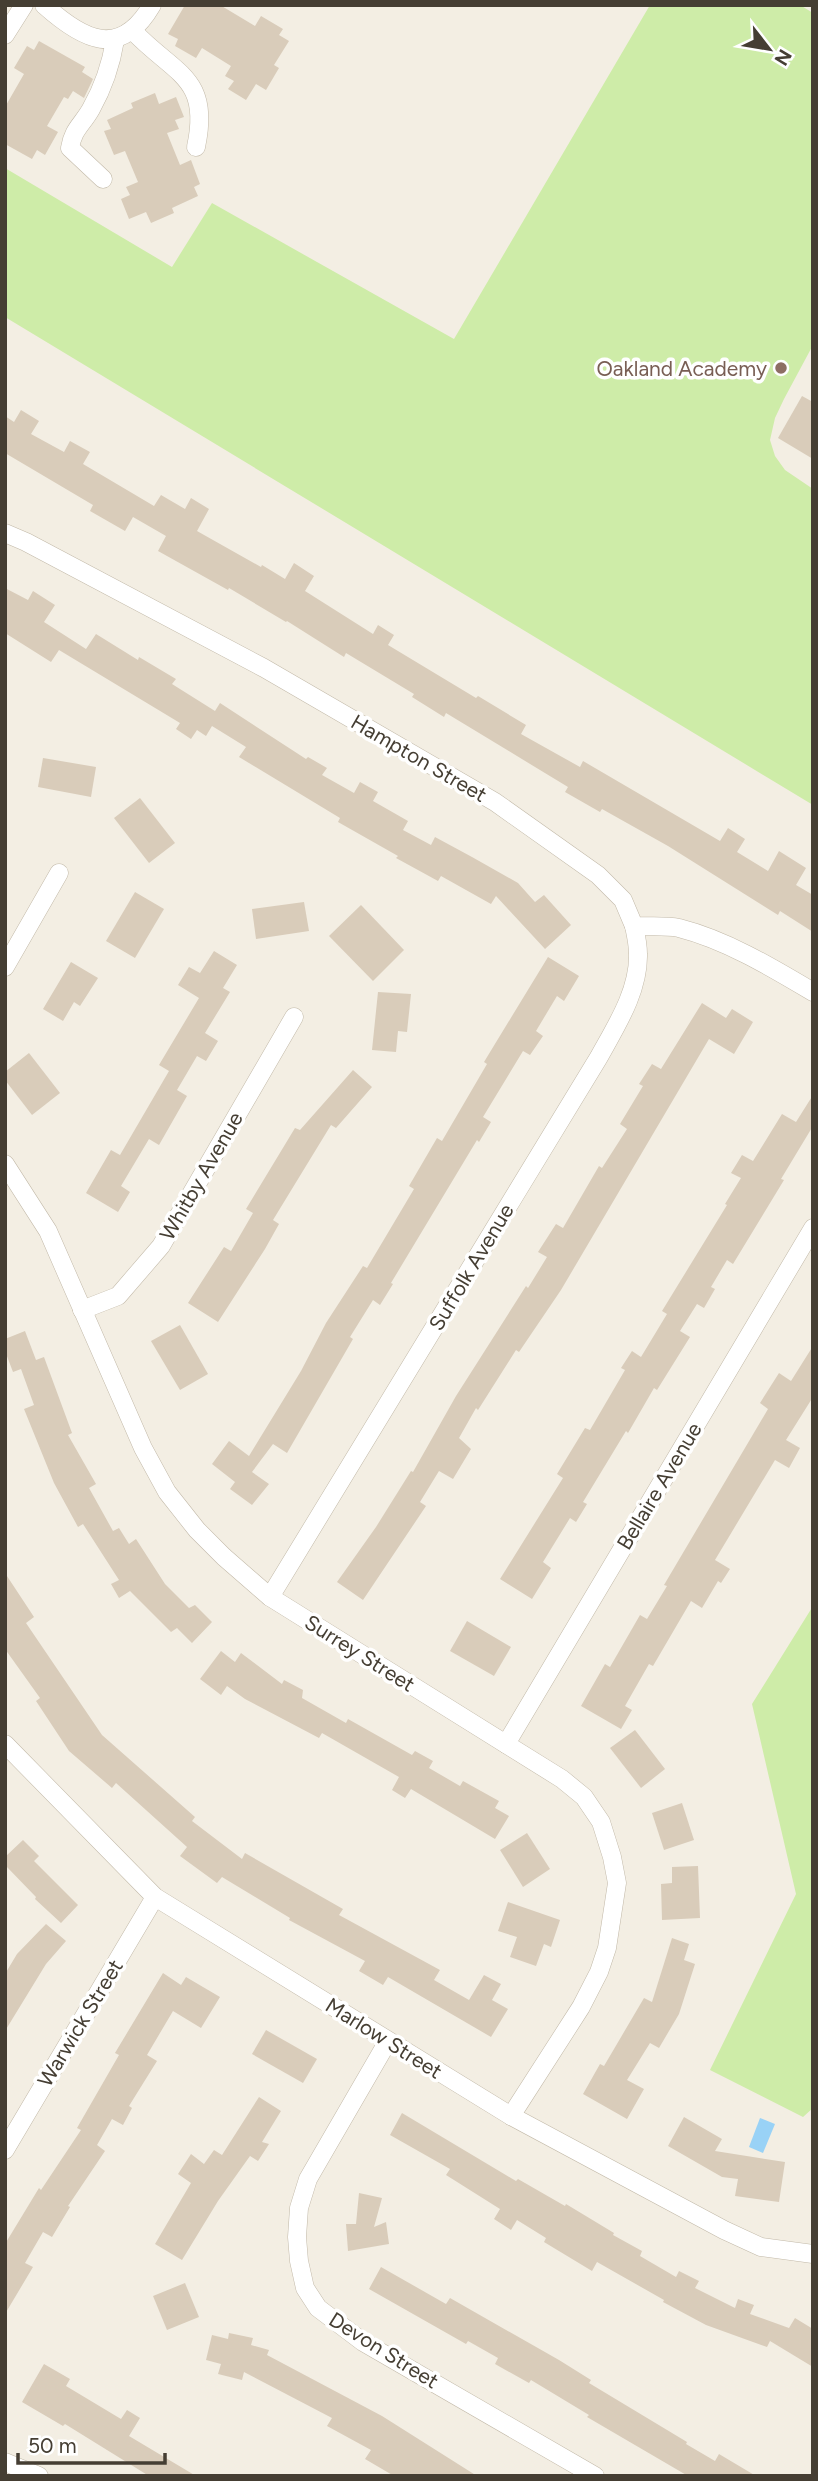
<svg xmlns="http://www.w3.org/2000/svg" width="818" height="2481" viewBox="0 0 818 2481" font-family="Figtree,sans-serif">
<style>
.green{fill:#ceeca8}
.water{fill:#99d2f6}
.building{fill:#d9ccba}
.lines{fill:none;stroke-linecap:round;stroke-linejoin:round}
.minor-casing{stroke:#c2b9a8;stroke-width:19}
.minor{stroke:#fff;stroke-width:18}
.education-dot{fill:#8d6e63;stroke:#fff;stroke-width:2.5}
.labels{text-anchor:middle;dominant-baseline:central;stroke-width:7;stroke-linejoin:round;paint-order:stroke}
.education-label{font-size:21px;fill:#785e54;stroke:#fff;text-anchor:end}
.street-label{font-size:21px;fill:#453e33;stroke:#fff}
</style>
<rect width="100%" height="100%" fill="#f3eee3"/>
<g class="green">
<polygon points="650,5 800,5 813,13 813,345 784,399 775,418 770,440 775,456 785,470 813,489 813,805 5,317 5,168 172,267 212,203 454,339"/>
<polygon points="813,1606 813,2108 803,2117 710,2070 796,1894 752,1704"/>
</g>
<polygon class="water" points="760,2118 775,2124 763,2153 749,2147"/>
<g class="building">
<polygon points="185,5 220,5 255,26 261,16 283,29 279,35 289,41 274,65 279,68 266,90 256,84 246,100 228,89 234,81 225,76 231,66 202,48 196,58 175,46 178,39 168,34"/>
<polygon points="39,41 85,67 82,72 93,79 84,98 73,91 68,99 64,97 47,126 58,132 45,155 37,150 32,159 5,144 5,107 24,74 14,68 27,46 34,50"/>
<polygon points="155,93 159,104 176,97 184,117 175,120 179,129 167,133 180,165 191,160 200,184 194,187 198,196 172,208 174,213 151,223 146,212 129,219 121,199 130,195 126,187 138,182 125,151 114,155 104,131 111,129 107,120 133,108 131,103"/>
<polygon points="802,396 813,402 813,459 778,438"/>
<polygon points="21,410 39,421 31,434 64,452 70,441 90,452 83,464 154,506 161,495 185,509 191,498 209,509 197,531 261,567 262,565 285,579 294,563 314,576 305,591 373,634 378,625 394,635 388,645 476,698 478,696 526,725 521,734 580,767 583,761 720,841 728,828 745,839 737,852 768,871 779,851 806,868 796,885 813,895 813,932 780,911 778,915 668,846 602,809 600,812 565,792 568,787 446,713 444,717 412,697 414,694 346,653 344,657 287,621 286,622 229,588 228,590 158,551 166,536 133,517 125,531 90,511 93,505 5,453 5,416 14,422"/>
<polygon points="5,588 28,600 33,591 55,605 44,622 86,649 96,634 138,660 139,657 176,679 172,684 215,711 220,703 306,759 308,757 327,768 322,775 354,793 360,782 378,792 373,801 408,821 403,830 431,845 435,837 472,857 518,883 535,902 544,895 571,925 545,949 496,896 491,904 441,876 438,881 396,858 398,856 338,822 340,818 239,757 246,747 212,726 206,736 197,730 191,739 176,729 180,723 59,650 51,662 5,633"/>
<polygon points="43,758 96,767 91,797 38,787"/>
<polygon points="140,798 175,843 149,863 114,818"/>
<polygon points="135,892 164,909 135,958 106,941"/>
<polygon points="304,902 309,931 256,939 252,909"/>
<polygon points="361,905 404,950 373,981 329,936"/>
<polygon points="214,951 237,965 223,988 230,992 205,1033 218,1041 206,1061 197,1056 177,1090 187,1096 159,1145 149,1139 121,1186 130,1192 118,1212 86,1193 111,1150 120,1155 169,1071 159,1065 199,998 178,985 189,967 200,973"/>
<polygon points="548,957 579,976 564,1001 557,996 536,1031 543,1036 530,1055 523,1051 483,1117 491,1122 479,1142 477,1140 391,1283 393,1284 380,1305 373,1300 350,1337 353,1339 287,1453 273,1444 252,1472 269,1484 252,1505 230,1489 235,1482 212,1464 229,1441 249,1456 301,1371 326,1323 363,1266 367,1268 414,1189 409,1186 437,1138 442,1141 487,1064 484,1062"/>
<polygon points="71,962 98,978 80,1006 74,1002 63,1021 43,1009"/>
<polygon points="378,992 411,994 407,1032 398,1031 396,1052 372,1050"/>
<polygon points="702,1003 726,1018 732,1009 753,1022 734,1054 709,1039 561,1290 519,1352 516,1350 478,1410 476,1408 459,1438 471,1449 453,1479 439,1471 420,1502 426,1506 363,1600 337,1582 376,1527 411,1471 413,1472 456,1396 526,1286 528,1288 547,1257 538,1252 556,1224 563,1228 599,1166 602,1168 627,1129 620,1124 643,1086 639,1084 652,1064 661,1069"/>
<polygon points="29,1053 60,1093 32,1115 5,1080 5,1072"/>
<polygon points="353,1070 372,1087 336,1128 331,1125 273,1220 279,1224 265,1249 218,1322 188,1303 224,1247 231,1251 253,1213 246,1209 295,1128 300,1130"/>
<polygon points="813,1095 813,1126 781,1179 784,1180 733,1264 727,1260 711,1287 715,1289 704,1308 697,1304 680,1331 690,1337 657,1390 654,1388 628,1433 626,1431 583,1502 587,1504 576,1522 570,1518 543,1562 551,1568 532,1599 500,1579 563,1478 557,1474 585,1428 590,1430 625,1370 621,1368 632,1351 641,1357 667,1314 662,1311 727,1205 725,1204 741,1178 731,1173 742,1155 753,1161 782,1114 796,1122"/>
<polygon points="180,1325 208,1374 180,1390 151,1341"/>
<polygon points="25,1331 36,1360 44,1357 72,1433 68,1435 96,1484 89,1488 113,1531 119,1528 129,1544 136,1539 165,1584 189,1608 195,1605 212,1622 192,1643 177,1628 171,1632 130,1591 119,1598 111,1584 119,1580 83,1524 78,1527 54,1483 24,1409 34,1405 21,1369 13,1372 5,1351 5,1339"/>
<polygon points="813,1346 813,1397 786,1440 800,1448 789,1468 775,1460 715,1560 730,1569 721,1583 718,1581 702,1608 691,1601 653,1666 649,1664 625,1706 632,1710 621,1729 581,1706 605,1664 610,1667 640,1615 647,1619 667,1586 664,1585 768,1409 760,1403 779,1373 791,1381"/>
<polygon points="5,1573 34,1617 26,1623 102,1735 195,1817 192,1821 242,1859 245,1853 343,1909 339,1915 440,1970 434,1980 469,2000 484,1975 501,1984 492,2000 508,2009 491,2037 388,1977 383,1985 359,1971 365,1961 289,1920 290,1918 222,1877 217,1883 180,1856 187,1847 116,1783 112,1788 69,1751 36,1701 40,1698 5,1649"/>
<polygon points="467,1621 511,1647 494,1676 450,1651"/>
<polygon points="221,1651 235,1662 241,1653 282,1684 284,1680 303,1690 302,1698 346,1723 348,1719 412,1755 415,1751 433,1761 429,1768 460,1786 463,1781 499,1801 495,1808 509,1816 495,1839 411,1789 405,1798 392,1790 399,1777 322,1733 319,1738 245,1699 227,1686 221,1695 200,1679"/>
<polygon points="635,1730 665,1769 641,1788 610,1748"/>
<polygon points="682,1803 694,1840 664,1850 652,1813"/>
<polygon points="527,1833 550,1869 523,1887 500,1850"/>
<polygon points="23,1840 39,1856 34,1861 78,1905 61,1923 35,1899 36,1897 5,1865 5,1857"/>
<polygon points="698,1866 700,1918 662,1920 661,1884 672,1883 672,1867"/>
<polygon points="508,1902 560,1920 551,1947 544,1944 536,1966 510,1957 517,1937 498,1931"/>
<polygon points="46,1924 66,1941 46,1964 5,2031 5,1974 17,1954"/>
<polygon points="672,1938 689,1944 684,1960 695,1964 679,2014 659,2048 650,2043 627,2080 644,2089 627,2119 583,2094 600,2064 604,2066 644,1998 652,2002"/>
<polygon points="163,1973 181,1985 186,1977 220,1997 201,2028 173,2011 147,2055 157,2061 129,2106 132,2108 123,2125 112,2119 97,2145 105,2151 68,2206 70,2207 52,2237 43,2232 25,2263 33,2267 5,2314 5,2244 39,2188 41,2190 81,2130 77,2128 119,2055 115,2053"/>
<polygon points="266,2030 317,2059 303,2083 252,2054"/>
<polygon points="259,2097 281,2111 262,2142 269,2144 258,2161 250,2156 218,2201 182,2260 155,2244 191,2183 178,2174 191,2154 204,2164 214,2150 222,2155"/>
<polygon points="402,2113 516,2181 518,2179 565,2206 566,2204 614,2233 613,2235 642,2251 640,2256 676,2277 679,2271 699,2281 695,2288 735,2308 738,2299 754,2305 750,2314 789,2328 795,2318 813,2329 813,2367 770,2341 767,2347 706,2325 663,2302 664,2300 597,2262 592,2271 544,2242 546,2238 517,2220 511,2230 494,2219 500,2209 446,2175 450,2169 390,2135"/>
<polygon points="684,2117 722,2139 715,2151 785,2162 779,2202 735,2196 738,2179 722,2177 668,2146"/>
<polygon points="359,2193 382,2198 374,2227 386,2222 389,2244 348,2251 346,2224 356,2224"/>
<polygon points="381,2267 446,2304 450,2298 559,2360 591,2380 589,2383 687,2442 686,2444 715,2461 719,2454 756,2476 688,2476 587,2417 589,2415 531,2380 529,2383 495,2364 498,2358 468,2341 466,2344 369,2289"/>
<polygon points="185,2283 199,2317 167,2330 153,2296"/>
<polygon points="229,2333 253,2338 251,2345 269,2350 267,2355 382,2416 477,2476 394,2476 365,2459 371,2450 327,2426 332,2418 244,2372 242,2380 218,2374 221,2364 206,2360 212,2335 228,2339"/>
<polygon points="44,2364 70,2379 66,2386 121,2419 127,2410 140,2418 129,2436 196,2476 149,2476 65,2424 63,2426 22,2402"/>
</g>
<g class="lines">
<defs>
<g id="minor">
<path d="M 44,5 C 83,40 120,60 152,5"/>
<path d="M 133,31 C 175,75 211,77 196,147"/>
<polyline points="5,35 24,5"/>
<path d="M 103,179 L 70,148 C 73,129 82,125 91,109 C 104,86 111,65 115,40"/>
<path d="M 5,533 L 26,542 L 264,668 L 495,802 L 598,875 L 623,900 L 634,926 C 649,927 665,925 679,928 C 726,940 771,967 813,992"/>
<polyline points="5,967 59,873"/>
<polyline points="5,1164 48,1231 143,1448 167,1492 197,1530 224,1557 270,1597 562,1779 584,1797 601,1822 612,1857 617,1883 607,1948 599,1972 581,2007 511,2116"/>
<polyline points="82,1310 118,1296 161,1246 294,1017"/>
<path d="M 270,1597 L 599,1057 C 616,1026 639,991 638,954 C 638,945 636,935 634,926"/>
<polyline points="5,1744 155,1897 511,2116 724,2230 761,2247 813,2254"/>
<polyline points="506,1744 813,1228"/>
<polyline points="388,2041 308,2179 299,2208 297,2237 299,2261 305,2288 318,2308 363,2342 595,2476"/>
<polyline points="5,2150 155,1897"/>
<polyline points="5,2462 39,2476"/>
</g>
</defs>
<use href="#minor" class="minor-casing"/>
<use href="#minor" class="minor"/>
</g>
<circle class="education-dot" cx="781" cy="368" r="7"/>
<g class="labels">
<g class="education-label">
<text x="767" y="368">Oakland Academy</text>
</g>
<g class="street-label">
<text transform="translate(419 758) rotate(30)">Hampton Street</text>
<text transform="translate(201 1176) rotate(-60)">Whitby Avenue</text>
<text transform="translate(471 1267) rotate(-59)">Suffolk Avenue</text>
<text transform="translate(659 1486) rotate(-59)">Bellaire Avenue</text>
<text transform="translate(360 1653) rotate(32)">Surrey Street</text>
<text transform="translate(80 2023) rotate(-59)">Warwick Street</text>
<text transform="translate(384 2038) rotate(32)">Marlow Street</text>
<text transform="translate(384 2350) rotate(32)">Devon Street</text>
</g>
</g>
<rect width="818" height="2481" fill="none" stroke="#453e33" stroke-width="14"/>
<g transform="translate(769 49) rotate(121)" stroke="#ffffff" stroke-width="5" paint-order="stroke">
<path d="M0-5L12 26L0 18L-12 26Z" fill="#453e33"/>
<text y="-10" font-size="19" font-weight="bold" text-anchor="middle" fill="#453e33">N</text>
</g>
<path d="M18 2453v10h147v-10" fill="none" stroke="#453e33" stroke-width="3.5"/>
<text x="28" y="2453" font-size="21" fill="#453e33" stroke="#ffffff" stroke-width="5" paint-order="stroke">50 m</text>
</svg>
